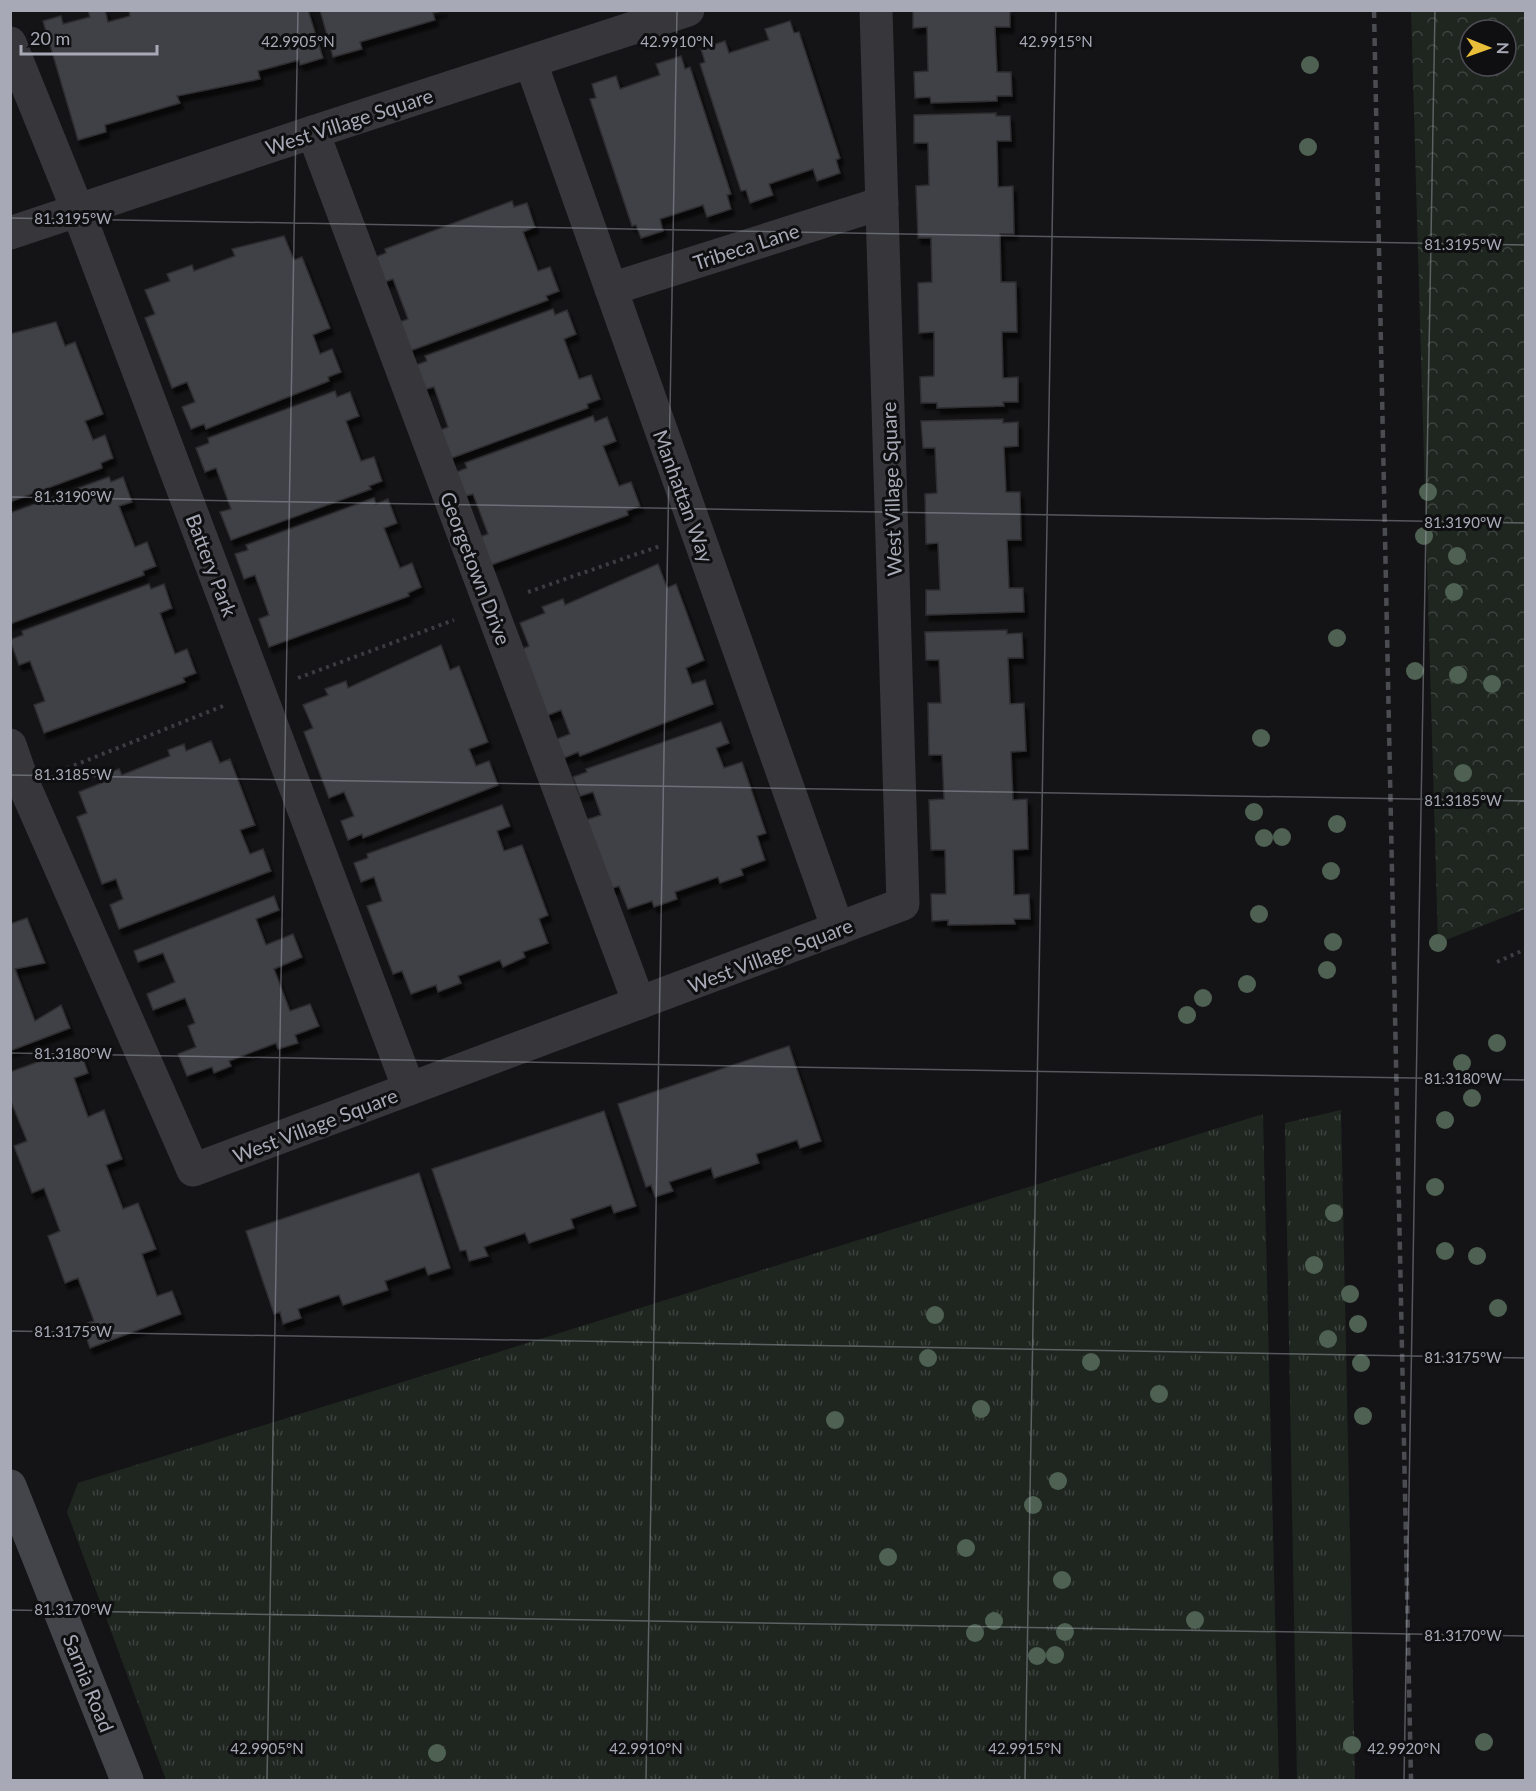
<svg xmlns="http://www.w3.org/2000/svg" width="1536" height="1791" viewBox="0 0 1536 1791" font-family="Lato,sans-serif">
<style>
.grass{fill:url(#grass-tufts)}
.forest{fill:url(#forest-crowns);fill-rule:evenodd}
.building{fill:#414146;stroke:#2f2e32;stroke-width:1.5;filter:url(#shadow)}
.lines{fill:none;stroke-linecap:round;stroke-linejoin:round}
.path{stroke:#3c3d42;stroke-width:4;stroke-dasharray:3 4.5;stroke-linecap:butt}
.minor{stroke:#36363b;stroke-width:33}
.secondary{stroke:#44454b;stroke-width:33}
.rail{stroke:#4b4c52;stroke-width:4.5;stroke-dasharray:8 6;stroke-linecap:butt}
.tree{fill:#4e6152}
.ticks{fill:none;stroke:#a7aab6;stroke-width:1.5;stroke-opacity:0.45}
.labels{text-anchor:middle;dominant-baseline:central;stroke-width:6;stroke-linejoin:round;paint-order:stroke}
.street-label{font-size:20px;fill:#a7aab6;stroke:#0f0f11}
.ticks-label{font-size:15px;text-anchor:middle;fill:#a7aab6;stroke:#0f0f11;stroke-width:6;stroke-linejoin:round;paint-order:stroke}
</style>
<defs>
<pattern id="grass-tufts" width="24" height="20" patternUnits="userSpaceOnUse" patternTransform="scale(1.5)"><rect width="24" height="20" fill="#1f2620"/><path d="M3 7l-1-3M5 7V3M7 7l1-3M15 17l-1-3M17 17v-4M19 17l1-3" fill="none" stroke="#3d433e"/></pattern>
<pattern id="forest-crowns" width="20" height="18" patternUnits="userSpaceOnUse" patternTransform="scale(1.5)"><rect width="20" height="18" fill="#1f2620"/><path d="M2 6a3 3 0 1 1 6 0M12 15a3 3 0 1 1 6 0" fill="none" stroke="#3d433e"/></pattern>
<filter id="shadow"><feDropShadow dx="3.5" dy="6" stdDeviation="1.5" flood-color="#0009"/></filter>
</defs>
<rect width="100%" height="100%" fill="#141416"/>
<g class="grass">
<polygon points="1341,1110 1355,1780 1297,1780 1285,1123"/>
<polygon points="1263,1114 1279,1780 166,1780 67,1512 78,1483"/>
</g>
<path class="forest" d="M 1411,11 L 1526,11 L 1525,909 L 1438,943 ZM 1470,30 L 1506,30 L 1506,66 L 1470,66 Z"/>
<g class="building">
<polygon points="88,10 105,10 108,22 130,16 129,10 308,10 323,58 300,65 299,60 258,71 260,79 177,96 180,103 105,125 106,132 78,140 43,21 61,16 63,24 90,17"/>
<polygon points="320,10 445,10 433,13 435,20 360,42 362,49 333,57"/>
<polygon points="913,10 1010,10 1010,27 995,27 997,72 1011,72 1012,96 997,96 997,101 931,103 930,97 915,98 914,72 928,71 927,27 913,28"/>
<polygon points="790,21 794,33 799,32 840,158 836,160 840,173 817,181 813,169 769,184 773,195 750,203 746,190 741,191 700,64 705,62 701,49 725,41 729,53 769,40 765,29"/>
<polygon points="681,56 685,69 690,67 731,194 727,195 731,209 707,217 703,205 660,219 663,231 641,238 636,225 632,226 590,99 596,98 592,84 616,76 620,89 660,75 656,64"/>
<polygon points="996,113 996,116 1010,116 1011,141 997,141 998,187 1013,186 1014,234 1000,234 1001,282 1016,282 1017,332 1002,332 1003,378 1018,377 1018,402 1003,402 1004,406 937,408 937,403 921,403 920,377 934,376 934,332 919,333 918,283 932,282 931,238 918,238 916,186 929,185 928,143 914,143 914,115"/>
<polygon points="512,201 514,207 527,203 535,227 523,232 538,271 550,267 559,291 546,296 548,300 407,352 397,323 408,319 393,279 382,283 373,258 386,253 385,249"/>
<polygon points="284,236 294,260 302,257 330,328 313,335 320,354 332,349 341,372 328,377 329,381 206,429 204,424 191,429 182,407 195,402 187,382 172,388 145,318 155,314 145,290 170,281 167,274 192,265 194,271 235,256 232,249"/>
<polygon points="553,309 555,315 567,310 576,334 564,339 579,379 591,375 600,399 587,404 588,408 449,459 438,431 448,427 434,387 422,390 414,366 427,361 425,356"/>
<polygon points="56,322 65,346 75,342 103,414 85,421 93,440 105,435 113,458 101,463 102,468 10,502 10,334"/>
<polygon points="335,391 337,397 350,392 359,416 346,421 361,461 374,457 382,481 369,486 371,489 231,540 220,512 231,509 216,468 205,472 196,448 209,443 208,438"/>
<polygon points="593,416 595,422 607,417 616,441 603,446 619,486 631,482 640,506 627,511 628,515 488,566 477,538 488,534 473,494 462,497 454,473 467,468 465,463"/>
<polygon points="1003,419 1003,423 1018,422 1018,446 1004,447 1006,492 1020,492 1021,540 1007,540 1009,588 1023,588 1024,612 926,615 926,590 940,590 938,543 926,544 925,494 937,493 935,448 923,448 921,421"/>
<polygon points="109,477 111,482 123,477 132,502 119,506 135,547 147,542 156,566 143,571 144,575 10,624 10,513"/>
<polygon points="374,498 376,504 388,499 397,523 384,528 400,568 412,563 421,587 408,593 409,596 269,647 259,619 269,615 255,575 244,579 235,554 248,550 246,545"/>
<polygon points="658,564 667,588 676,584 704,660 686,668 692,684 705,680 713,704 580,756 578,752 564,758 557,739 570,734 561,710 546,716 520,650 529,646 520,623 545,613 542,607 563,599 565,605"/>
<polygon points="149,584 151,589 164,584 172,608 160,613 175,654 187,649 196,673 183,678 185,682 44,733 34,705 45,701 30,661 19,665 10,640 23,635 22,631"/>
<polygon points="1007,630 1007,634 1022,633 1023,658 1008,658 1010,704 1024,703 1026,751 1011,752 1013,800 1027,799 1028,849 1013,850 1014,895 1029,894 1030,919 1014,919 1015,924 948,925 948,920 932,921 931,894 946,894 945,850 931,850 929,800 944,799 942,755 929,755 928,703 941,703 939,660 926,660 925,632"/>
<polygon points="441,645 450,670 459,666 488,742 469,749 476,766 489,761 498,785 363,838 362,834 348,840 341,821 354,816 344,792 329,798 304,732 313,728 303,705 328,695 325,689 346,681 348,688"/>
<polygon points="721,722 729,743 716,748 724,768 742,762 766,833 757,836 765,860 741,869 743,875 720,883 718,877 675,892 677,899 654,907 652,901 628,909 619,886 610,889 586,820 601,815 593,792 580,796 573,777 587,772 586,769"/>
<polygon points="211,741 220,763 230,759 255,825 240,830 250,854 263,849 271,871 119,929 110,905 123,899 116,879 102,884 77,817 87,813 79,792 104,782 101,776 119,769 122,775 170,756 168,750 184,744 186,751"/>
<polygon points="502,805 510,826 497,831 504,851 522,845 548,915 539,919 548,943 523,952 525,957 503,967 500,960 458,976 461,983 438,992 436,985 411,994 402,971 393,974 367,906 382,901 374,877 361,882 354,863 368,858 367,854"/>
<polygon points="274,896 279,910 256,919 266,945 293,934 302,957 274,969 290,1011 310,1004 319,1026 295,1035 298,1043 278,1049 276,1043 229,1061 231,1066 214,1073 212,1067 187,1076 178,1054 196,1047 188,1026 195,1023 185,998 153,1010 147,994 175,982 163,953 138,962 134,951"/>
<polygon points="27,918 45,963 15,969 35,1021 61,1005 70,1028 10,1051 10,924"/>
<polygon points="789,1046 821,1141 800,1148 797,1140 756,1154 759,1163 714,1178 711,1168 669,1182 673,1191 655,1197 651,1185 646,1187 618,1104"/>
<polygon points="79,1047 88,1073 74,1078 88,1117 104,1110 122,1159 106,1165 123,1209 138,1203 156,1249 142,1254 157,1296 172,1291 181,1314 90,1348 82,1325 94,1321 78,1278 65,1283 48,1236 60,1231 44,1188 32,1193 14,1146 27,1141 10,1099 10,1072"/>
<polygon points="604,1111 636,1206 614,1213 611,1205 571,1219 574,1228 529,1243 525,1233 484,1247 488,1256 469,1261 466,1250 460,1251 432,1169"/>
<polygon points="419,1173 450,1268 428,1275 425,1267 385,1281 388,1290 343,1305 339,1295 298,1309 301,1318 283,1324 280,1312 274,1314 246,1231"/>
</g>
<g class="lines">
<g class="path">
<polyline points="528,592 660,546"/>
<polyline points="298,678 454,620"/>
<polyline points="60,771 223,706"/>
<polyline points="1497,962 1526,949"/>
</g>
<g class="minor">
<polyline points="10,43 78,211 409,1089"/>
<polyline points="531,63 838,929"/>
<polyline points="313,132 639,1003"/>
<polyline points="10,233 313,132 688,10"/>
<polyline points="611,289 882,203"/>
<polyline points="10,745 24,785 193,1170 903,904 876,10"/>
</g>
<polyline class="secondary" points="10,1486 127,1780"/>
<polyline class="rail" points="1374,10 1411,1780"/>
</g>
<g class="tree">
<circle cx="1310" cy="65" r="9"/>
<circle cx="1308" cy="147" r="9"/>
<circle cx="1428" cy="492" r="9"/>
<circle cx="1424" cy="536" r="9"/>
<circle cx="1457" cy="556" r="9"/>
<circle cx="1454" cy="592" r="9"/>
<circle cx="1337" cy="638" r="9"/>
<circle cx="1415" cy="671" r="9"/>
<circle cx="1458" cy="675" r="9"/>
<circle cx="1492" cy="684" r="9"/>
<circle cx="1261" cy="738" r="9"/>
<circle cx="1463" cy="773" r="9"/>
<circle cx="1254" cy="812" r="9"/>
<circle cx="1337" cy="824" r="9"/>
<circle cx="1282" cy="837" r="9"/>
<circle cx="1264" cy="838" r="9"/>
<circle cx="1331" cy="871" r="9"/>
<circle cx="1259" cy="914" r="9"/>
<circle cx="1333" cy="942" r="9"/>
<circle cx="1438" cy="943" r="9"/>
<circle cx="1327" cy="970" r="9"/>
<circle cx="1247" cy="984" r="9"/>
<circle cx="1203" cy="998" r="9"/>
<circle cx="1187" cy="1015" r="9"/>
<circle cx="1497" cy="1043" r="9"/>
<circle cx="1462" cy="1063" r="9"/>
<circle cx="1472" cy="1098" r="9"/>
<circle cx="1445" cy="1120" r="9"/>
<circle cx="1435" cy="1187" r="9"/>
<circle cx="1334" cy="1213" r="9"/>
<circle cx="1445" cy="1251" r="9"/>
<circle cx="1477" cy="1256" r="9"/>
<circle cx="1314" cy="1265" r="9"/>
<circle cx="1350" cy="1294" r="9"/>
<circle cx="1498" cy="1308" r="9"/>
<circle cx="935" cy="1315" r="9"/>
<circle cx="1358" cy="1324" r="9"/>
<circle cx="1328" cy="1339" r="9"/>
<circle cx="928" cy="1358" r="9"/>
<circle cx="1091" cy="1362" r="9"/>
<circle cx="1361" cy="1363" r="9"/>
<circle cx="1159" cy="1394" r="9"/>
<circle cx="981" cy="1409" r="9"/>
<circle cx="1363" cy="1416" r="9"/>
<circle cx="835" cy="1420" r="9"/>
<circle cx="1058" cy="1481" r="9"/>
<circle cx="1033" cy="1505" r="9"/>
<circle cx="966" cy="1548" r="9"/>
<circle cx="888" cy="1557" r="9"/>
<circle cx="1062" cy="1580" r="9"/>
<circle cx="1195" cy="1620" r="9"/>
<circle cx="994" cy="1621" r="9"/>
<circle cx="1065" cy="1632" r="9"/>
<circle cx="975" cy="1633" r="9"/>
<circle cx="1055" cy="1655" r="9"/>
<circle cx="1037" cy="1656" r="9"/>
<circle cx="1484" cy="1742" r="9"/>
<circle cx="1352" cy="1745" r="9"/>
<circle cx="437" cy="1753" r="9"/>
</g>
<path class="ticks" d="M 10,218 L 1526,245M 10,497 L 1526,523M 10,775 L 1526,801M 10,1053 L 1526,1080M 10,1331 L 1526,1358M 10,1610 L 1526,1636M 267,1780 L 298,10M 646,1780 L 677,10M 1025,1780 L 1056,10M 1404,1780 L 1435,10"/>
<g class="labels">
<g class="street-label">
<text transform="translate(349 121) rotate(-18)">West Village Square</text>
<text transform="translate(746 246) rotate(-18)">Tribeca Lane</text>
<text transform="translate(891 489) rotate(-92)">West Village Square</text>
<text transform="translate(684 496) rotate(70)">Manhattan Way</text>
<text transform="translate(212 565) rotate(69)">Battery Park</text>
<text transform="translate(476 568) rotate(69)">Georgetown Drive</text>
<text transform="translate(770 955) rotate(-21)">West Village Square</text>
<text transform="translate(315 1125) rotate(-21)">West Village Square</text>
<text transform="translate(89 1683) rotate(68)">Sarnia Road</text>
</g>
</g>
<g class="ticks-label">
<text x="298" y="47">42.9905°N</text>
<text x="677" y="47">42.9910°N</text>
<text x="1056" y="47">42.9915°N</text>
<text x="73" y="224">81.3195°W</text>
<text x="1463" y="250">81.3195°W</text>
<text x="73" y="502">81.3190°W</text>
<text x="1463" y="528">81.3190°W</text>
<text x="73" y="780">81.3185°W</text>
<text x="1463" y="806">81.3185°W</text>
<text x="73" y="1059">81.3180°W</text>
<text x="1463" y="1084">81.3180°W</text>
<text x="73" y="1337">81.3175°W</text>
<text x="1463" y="1363">81.3175°W</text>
<text x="73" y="1615">81.3170°W</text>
<text x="1463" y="1641">81.3170°W</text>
<text x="267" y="1754">42.9905°N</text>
<text x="646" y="1754">42.9910°N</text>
<text x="1025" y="1754">42.9915°N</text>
<text x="1404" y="1754">42.9920°N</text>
</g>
<rect width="1536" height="1791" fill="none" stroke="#a7aab6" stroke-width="24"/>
<g transform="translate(1488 48) rotate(91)"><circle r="28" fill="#0f0f11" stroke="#4c4d53" stroke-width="1.5"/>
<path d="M0-4.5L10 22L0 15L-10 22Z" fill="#e9be39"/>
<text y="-9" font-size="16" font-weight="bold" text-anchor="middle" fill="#a7aab6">N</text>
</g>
<path d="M21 45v9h136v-9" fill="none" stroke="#a7aab6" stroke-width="3"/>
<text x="30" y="45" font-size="18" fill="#a7aab6" stroke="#0f0f11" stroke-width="4.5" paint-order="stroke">20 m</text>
</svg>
